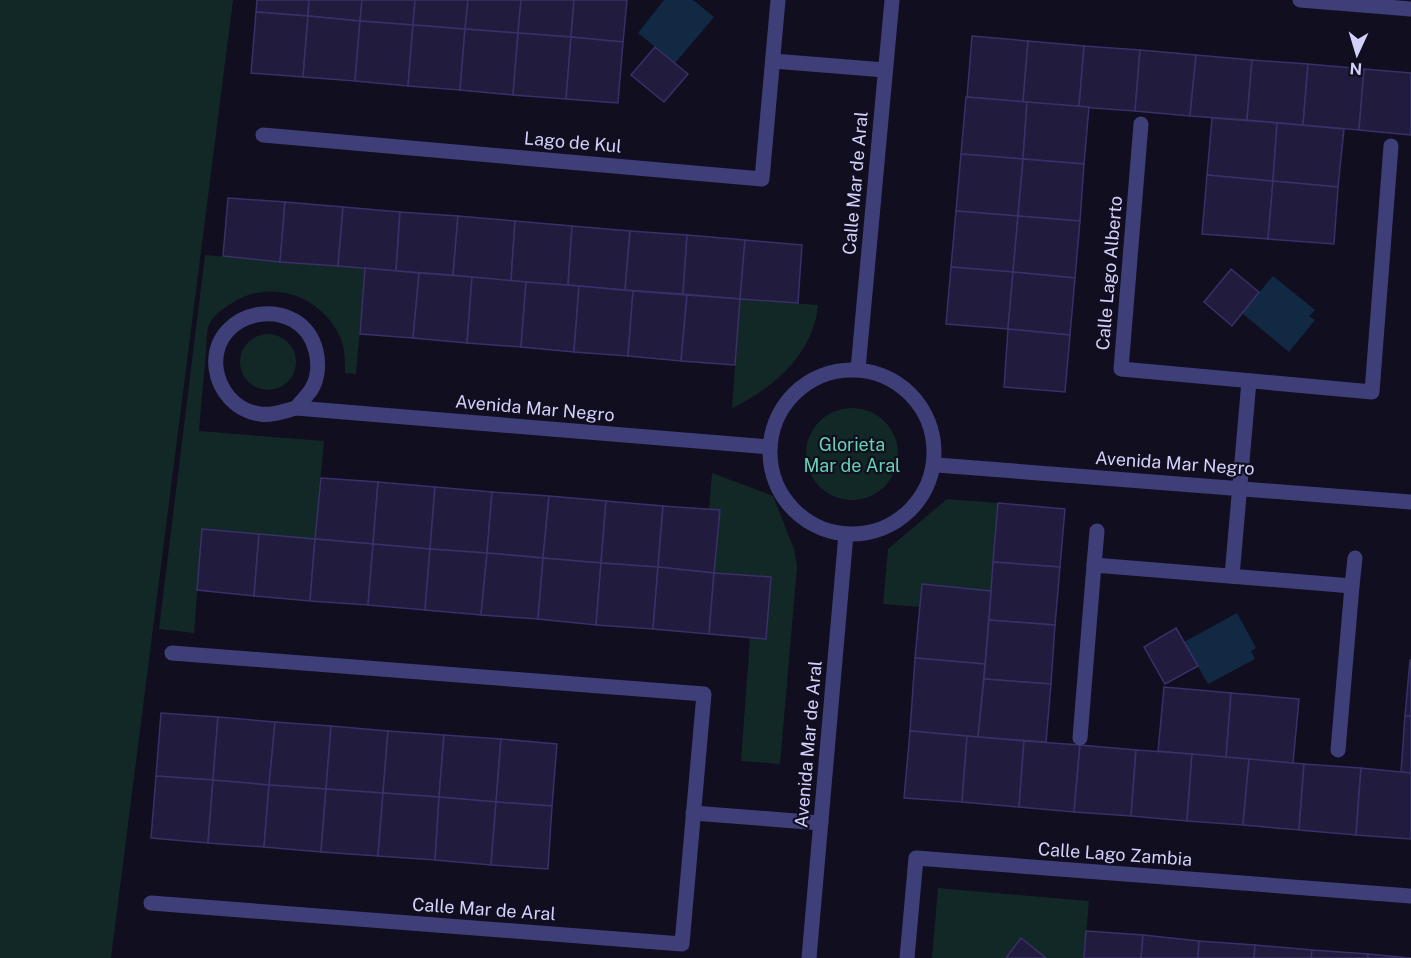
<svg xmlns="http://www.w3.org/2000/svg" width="1411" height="958" viewBox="0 0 1411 958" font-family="'Public Sans',sans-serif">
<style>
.green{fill:#122826}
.water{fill:#122944}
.building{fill:#211c3e;stroke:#383068;stroke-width:1.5}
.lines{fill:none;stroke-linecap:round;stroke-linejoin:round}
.lane{stroke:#3e3f79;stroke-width:15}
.street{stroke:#3e3f79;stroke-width:15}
.labels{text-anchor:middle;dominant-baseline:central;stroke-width:4.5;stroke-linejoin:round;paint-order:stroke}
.street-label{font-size:18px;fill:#d3d0fb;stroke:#100e1f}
.park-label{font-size:18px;fill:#64d3b1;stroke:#100e1f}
</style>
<rect width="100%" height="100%" fill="#100e1f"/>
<g class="green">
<polygon points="0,0 233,0 111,958 0,958"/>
<path d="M 205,255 L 365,268 L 356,374 L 345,373 C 345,359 345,345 338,333 C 318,294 269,279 232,303 C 224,308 212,316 209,325 C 206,333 207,344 206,352 C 204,378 201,404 199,431 L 324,441 L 315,539 L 202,529 L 194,633 L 159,629 Z"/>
<path d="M 740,299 L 818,305 C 814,353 773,389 732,408 Z"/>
<circle cx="268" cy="362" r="28"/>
<circle cx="852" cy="454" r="46"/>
<polygon points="712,473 773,496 794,549 797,567 780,764 741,761 750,638 766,639 771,578 714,573 720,511 709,510"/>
<polygon points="947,499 998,503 991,591 922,584 920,607 883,604 888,549"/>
<polygon points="938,888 1089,901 1084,958 932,958"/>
</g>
<g class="water">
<polygon points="664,0 693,0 714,17 675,63 638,33"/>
<polygon points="1273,276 1315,310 1309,316 1315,320 1289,352 1242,313"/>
<polygon points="1237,613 1256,648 1251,651 1255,659 1208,684 1184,642"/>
</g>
<g class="building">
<polygon points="257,0 309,0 308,16 256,12"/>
<polygon points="309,0 362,0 360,21 308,16"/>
<polygon points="362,0 415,0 413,25 360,21"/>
<polygon points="415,0 468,0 465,29 413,25"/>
<polygon points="468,0 521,0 518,33 465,29"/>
<polygon points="521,0 574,0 571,37 518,33"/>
<polygon points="574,0 627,0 623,42 571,37"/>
<polygon points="256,12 308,16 303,77 251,73"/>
<polygon points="308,16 360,21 355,81 303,77"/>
<polygon points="360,21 413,25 408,86 355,81"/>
<polygon points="413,25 465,29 460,90 408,86"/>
<polygon points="465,29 518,33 513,95 460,90"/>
<polygon points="518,33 571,37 566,99 513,95"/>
<polygon points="972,36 1028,41 1023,102 967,97"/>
<polygon points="571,37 623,42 618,103 566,99"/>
<polygon points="1028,41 1084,46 1079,107 1023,102"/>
<polygon points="1084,46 1140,50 1135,111 1079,107"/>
<polygon points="655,47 688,74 664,102 631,75"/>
<polygon points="1140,50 1196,55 1190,116 1135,111"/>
<polygon points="1196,55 1252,60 1247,120 1190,116"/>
<polygon points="1252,60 1308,64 1303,125 1247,120"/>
<polygon points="1308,64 1364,69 1359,130 1303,125"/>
<polygon points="1364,69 1411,73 1411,135 1359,130"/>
<polygon points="966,97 1027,102 1023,159 961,154"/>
<polygon points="1027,102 1089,107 1084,164 1023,159"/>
<polygon points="1212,118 1277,123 1273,181 1207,175"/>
<polygon points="1277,123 1344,129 1338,187 1273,181"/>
<polygon points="961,154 1023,159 1018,216 956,211"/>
<polygon points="1023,159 1084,164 1080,221 1018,216"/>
<polygon points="1207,175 1273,181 1268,239 1202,234"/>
<polygon points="1273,181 1338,187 1334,244 1268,239"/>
<polygon points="228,198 285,202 280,262 223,256"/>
<polygon points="285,202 343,207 338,266 280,262"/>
<polygon points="343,207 400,212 396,271 338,266"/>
<polygon points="956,211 1018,216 1013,272 951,267"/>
<polygon points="400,212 458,216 453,275 396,271"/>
<polygon points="458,216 515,221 511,281 453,275"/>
<polygon points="1018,216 1080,221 1075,278 1013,272"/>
<polygon points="515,221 572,226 568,285 511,281"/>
<polygon points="572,226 630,231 625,290 568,285"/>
<polygon points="630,231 687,235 683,294 625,290"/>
<polygon points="687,235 745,240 740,299 683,294"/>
<polygon points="745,240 802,245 798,303 740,299"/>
<polygon points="951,267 1013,272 1008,329 946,324"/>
<polygon points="365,268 419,273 413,338 360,334"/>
<polygon points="1231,269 1259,292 1232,326 1204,302"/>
<polygon points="1013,272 1075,278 1070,335 1008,329"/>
<polygon points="419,273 472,277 467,343 413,338"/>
<polygon points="472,277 526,282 521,347 467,343"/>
<polygon points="526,282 579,286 574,352 521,347"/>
<polygon points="579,286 633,291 628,356 574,352"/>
<polygon points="633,291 687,295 681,361 628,356"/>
<polygon points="687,295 740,299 735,365 681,361"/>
<polygon points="1008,329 1070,335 1065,392 1004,387"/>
<polygon points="321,478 378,482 373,544 315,539"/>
<polygon points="378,482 435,487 430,549 373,544"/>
<polygon points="435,487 492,492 487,553 430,549"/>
<polygon points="492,492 549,496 543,558 487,553"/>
<polygon points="549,496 606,501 601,563 543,558"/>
<polygon points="606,501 663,506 658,567 601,563"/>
<polygon points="998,503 1065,509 1060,567 993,562"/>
<polygon points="663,506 720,510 714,573 658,567"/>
<polygon points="202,529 259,534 254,596 197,590"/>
<polygon points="259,534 315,539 310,601 254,596"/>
<polygon points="315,539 373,544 368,605 310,601"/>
<polygon points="373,544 430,549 425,610 368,605"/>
<polygon points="430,549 487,553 481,615 425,610"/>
<polygon points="487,553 543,558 538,619 481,615"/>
<polygon points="543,558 601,563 596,625 538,619"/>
<polygon points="993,562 1060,567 1055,625 989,620"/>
<polygon points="601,563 658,567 653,629 596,625"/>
<polygon points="658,567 714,573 709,634 653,629"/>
<polygon points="714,573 771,577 766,639 709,634"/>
<polygon points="922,584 991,591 985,664 915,658"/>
<polygon points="989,620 1055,625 1051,684 984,679"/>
<polygon points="1176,628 1198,666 1165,684 1144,647"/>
<polygon points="915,658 985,664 978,737 910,731"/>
<polygon points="1410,660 1411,660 1411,716 1405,716"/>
<polygon points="984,679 1051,684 1046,742 978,737"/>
<polygon points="1164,687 1231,693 1226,758 1158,751"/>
<polygon points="1231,693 1299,699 1293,763 1226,758"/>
<polygon points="161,713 218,717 213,780 156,776"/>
<polygon points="1405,716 1411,716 1411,773 1401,772"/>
<polygon points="218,717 275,722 269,785 213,780"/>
<polygon points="275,722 331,726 326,789 269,785"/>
<polygon points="331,726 388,731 383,793 326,789"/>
<polygon points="388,731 444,735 439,797 383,793"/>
<polygon points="910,731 967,736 962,802 904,798"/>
<polygon points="444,735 501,739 496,802 439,797"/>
<polygon points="967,736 1024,741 1019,807 962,802"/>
<polygon points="501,739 557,744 552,806 496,802"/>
<polygon points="1024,741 1080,745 1074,812 1019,807"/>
<polygon points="1080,745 1136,750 1131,816 1074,812"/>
<polygon points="1136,750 1192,754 1187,821 1131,816"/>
<polygon points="1192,754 1249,759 1243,825 1187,821"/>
<polygon points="1249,759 1304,764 1299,830 1243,825"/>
<polygon points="1304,764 1361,768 1356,835 1299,830"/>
<polygon points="1361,768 1411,773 1411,839 1356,835"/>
<polygon points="156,776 213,780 208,843 151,838"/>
<polygon points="213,780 269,785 264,847 208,843"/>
<polygon points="269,785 326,789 321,852 264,847"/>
<polygon points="326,789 383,793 378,856 321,852"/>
<polygon points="383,793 439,797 435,860 378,856"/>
<polygon points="439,797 496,802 491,865 435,860"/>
<polygon points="496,802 552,806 548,869 491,865"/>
<polygon points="1086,931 1143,935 1141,958 1084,958"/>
<polygon points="1143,935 1199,941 1198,958 1141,958"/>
<polygon points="1021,938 1046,958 1006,958"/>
<polygon points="1199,941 1255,945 1254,958 1198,958"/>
<polygon points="1255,945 1312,950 1311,958 1254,958"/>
<polygon points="1312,950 1368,954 1368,958 1311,958"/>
<polygon points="1368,954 1411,958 1368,958"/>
</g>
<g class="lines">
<g class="lane">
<polyline points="1300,0 1411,9"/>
<polyline points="773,61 885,70"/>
<polyline points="1141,124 1121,369 1372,392 1391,146"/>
<polyline points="263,135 762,179 778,0"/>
<polyline points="1094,565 1097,531"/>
<polyline points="1232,576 1249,381"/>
<polyline points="1352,586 1355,558"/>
<polyline points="1080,738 1094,565 1352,586 1338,750"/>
<polyline points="693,813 821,823"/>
<polyline points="151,903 682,944 704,694 172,653"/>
<polyline points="907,958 916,858 1411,896"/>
</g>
<g class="street">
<polyline points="858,369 892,0"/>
<circle cx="852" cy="452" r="82"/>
<path d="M 296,408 C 301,402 306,397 311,390 C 318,379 319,364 316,351 C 302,292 210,307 216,368 C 219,391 236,411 260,414 C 272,416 284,411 296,408 L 770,447"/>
<polyline points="937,465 1411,502"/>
<polyline points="809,958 846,534"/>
</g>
</g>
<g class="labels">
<g class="street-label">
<text transform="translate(573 142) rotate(5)">Lago de Kul</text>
<text transform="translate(855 183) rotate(-85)">Calle Mar de Aral</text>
<text transform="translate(1109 273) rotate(-85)">Calle Lago Alberto</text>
<text transform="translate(535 408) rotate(5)">Avenida Mar Negro</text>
<text transform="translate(1175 463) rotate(4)">Avenida Mar Negro</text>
<text transform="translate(808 744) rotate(-85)">Avenida Mar de Aral</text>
<text transform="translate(1115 854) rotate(4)">Calle Lago Zambia</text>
<text transform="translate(484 909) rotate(4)">Calle Mar de Aral</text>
</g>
<g class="park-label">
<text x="852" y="444">Glorieta<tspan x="852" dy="21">Mar de Aral</tspan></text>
</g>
</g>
<g transform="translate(1357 54) rotate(184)" stroke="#100e1f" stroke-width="4.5" paint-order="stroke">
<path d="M0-4.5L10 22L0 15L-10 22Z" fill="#d3d0fb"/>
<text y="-9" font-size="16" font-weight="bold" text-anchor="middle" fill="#d3d0fb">N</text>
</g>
</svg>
